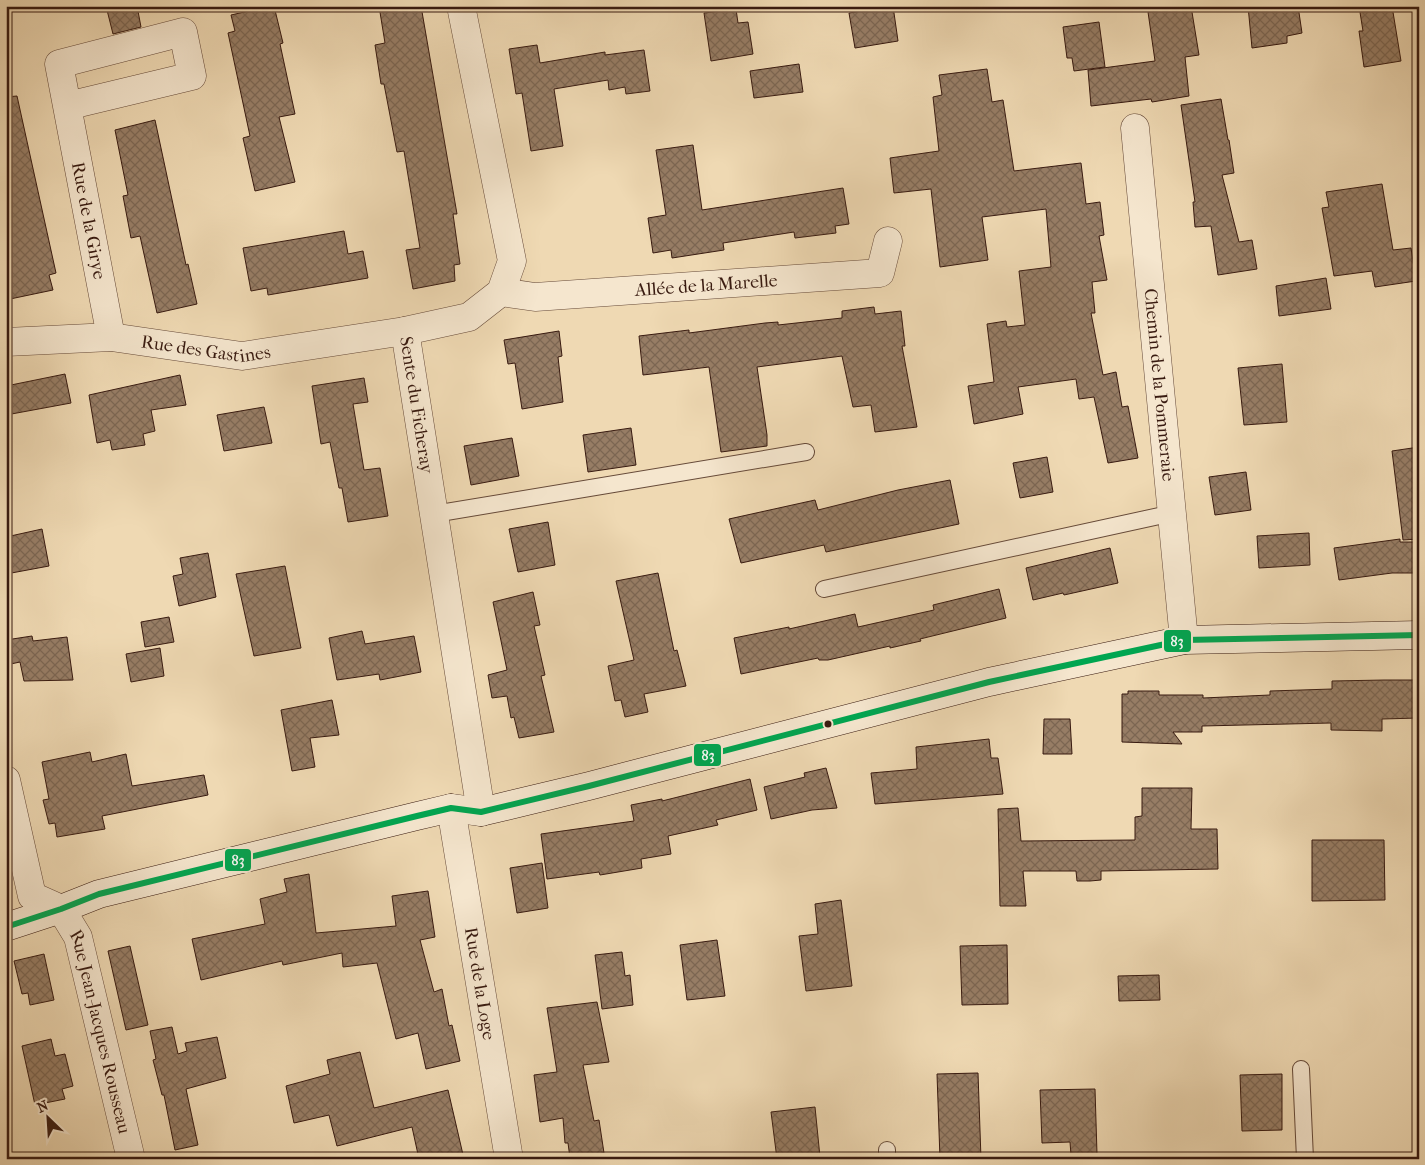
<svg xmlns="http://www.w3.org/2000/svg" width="1425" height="1165" viewBox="0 0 1425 1165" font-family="'IM FELL French Canon',serif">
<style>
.building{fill:url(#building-cross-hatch);stroke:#381a10}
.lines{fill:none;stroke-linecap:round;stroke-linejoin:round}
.lane-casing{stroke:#664a39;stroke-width:18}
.street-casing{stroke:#664a39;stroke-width:29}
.secondary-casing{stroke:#381a10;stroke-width:29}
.lane{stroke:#f5e6ce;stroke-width:16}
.street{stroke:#f5e6ce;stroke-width:28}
.secondary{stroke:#f5e6ce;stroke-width:28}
.bus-1-casing{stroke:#f5e6ce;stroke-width:10}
.bus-1{stroke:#00a651;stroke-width:6}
.bus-dot{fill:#381a10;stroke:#f5e6ce;stroke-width:2}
.labels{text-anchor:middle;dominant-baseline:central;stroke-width:5;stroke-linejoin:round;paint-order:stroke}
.street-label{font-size:18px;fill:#381a10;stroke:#f5e6ce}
.line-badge{stroke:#f5e6ce;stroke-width:2}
.badge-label{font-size:14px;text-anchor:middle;font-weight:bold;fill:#fff}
</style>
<defs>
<pattern id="building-cross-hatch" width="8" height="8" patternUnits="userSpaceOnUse" patternTransform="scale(1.25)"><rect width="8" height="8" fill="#977d65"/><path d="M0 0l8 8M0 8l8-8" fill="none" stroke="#7c6652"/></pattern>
</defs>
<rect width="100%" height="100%" fill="#efd9b3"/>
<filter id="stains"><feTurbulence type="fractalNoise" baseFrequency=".004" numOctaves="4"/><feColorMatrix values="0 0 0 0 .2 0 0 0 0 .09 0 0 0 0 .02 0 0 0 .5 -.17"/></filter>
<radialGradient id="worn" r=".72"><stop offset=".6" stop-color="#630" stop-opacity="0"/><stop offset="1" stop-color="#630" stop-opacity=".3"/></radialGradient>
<g class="building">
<polygon points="106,6 137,6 141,27 113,34"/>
<polygon points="271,6 274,6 283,43 280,44 295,114 279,117 295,182 255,191 243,138 250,136 228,33 235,31 231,15"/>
<polygon points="379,6 421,6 457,214 453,214 460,264 454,265 455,281 413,289 406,250 420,248 404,151 397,152 384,84 381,84 375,45 385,43"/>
<polygon points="893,6 898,41 855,48 849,13"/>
<polygon points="1187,6 1191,6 1199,55 1185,57 1189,96 1152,102 1151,99 1091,106 1088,70 1155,61 1148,12"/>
<polygon points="1248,6 1298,6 1302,33 1287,36 1287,43 1252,48"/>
<polygon points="1359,6 1392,6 1401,61 1364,67 1359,31 1363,31"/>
<polygon points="736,9 738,23 748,22 753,54 711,61 704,13"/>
<polygon points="1099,22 1105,67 1074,71 1072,58 1067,58 1063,27"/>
<polygon points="537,45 540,63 605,52 605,55 644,50 650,91 626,94 625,87 609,90 608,80 554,89 563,146 531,151 522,93 516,94 509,49"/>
<polygon points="799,64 803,92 754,98 750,71"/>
<polygon points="987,69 992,102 1003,100 1014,171 1081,163 1086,204 1100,202 1104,235 1099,236 1107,280 1092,282 1095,313 1091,313 1103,375 1116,372 1122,407 1128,406 1138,458 1108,463 1094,397 1079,399 1076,379 1018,387 1023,414 974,424 968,386 994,382 987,324 1006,321 1007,327 1025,325 1019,271 1051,267 1046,209 982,217 988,260 940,267 931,189 894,193 890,158 939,151 933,97 942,95 939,75"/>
<polygon points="17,96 56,273 49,275 53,290 10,299 6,283 6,97"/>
<polygon points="1221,99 1228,140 1229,140 1234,173 1222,175 1239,242 1252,240 1257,269 1218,275 1211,226 1195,227 1193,202 1195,202 1181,105"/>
<polygon points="155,120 186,265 188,264 197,304 157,313 140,236 131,238 123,196 128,195 115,130"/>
<polygon points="693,145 702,210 843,188 849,224 835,226 836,233 795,238 794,232 723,243 724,250 672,258 671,250 653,253 648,218 666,215 656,150"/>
<polygon points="1382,184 1393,250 1411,248 1416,281 1375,287 1372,271 1334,276 1322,208 1329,207 1326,192"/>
<polygon points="344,231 348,254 363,251 368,278 268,295 267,288 251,291 243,248"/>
<polygon points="1326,278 1331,309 1279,316 1276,286"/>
<polygon points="874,307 875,314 901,311 905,346 902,346 917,427 875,432 871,405 853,407 842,356 757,367 767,435 767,446 721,452 709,367 643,375 639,336 689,330 689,333 765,323 778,322 778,325 842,318 842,311"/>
<polygon points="559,331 562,356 558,357 563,402 522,409 515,363 508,364 504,340"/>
<polygon points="1282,364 1287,422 1244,425 1238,368"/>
<polygon points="65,374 71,403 6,415 6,386"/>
<polygon points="180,375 186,405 151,410 155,431 143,434 145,445 112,450 110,440 97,443 89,395"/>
<polygon points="364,378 368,402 353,404 364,470 380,468 388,516 348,522 342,488 339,488 330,442 321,444 312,386"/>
<polygon points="264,407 272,443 224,451 217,415"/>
<polygon points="631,428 636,465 588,472 583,435"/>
<polygon points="512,438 519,476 471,485 464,446"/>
<polygon points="1419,447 1419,539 1403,540 1392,451"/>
<polygon points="1047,457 1053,492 1020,498 1013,463"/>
<polygon points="1246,472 1251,510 1215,515 1209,477"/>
<polygon points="950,480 959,524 826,552 824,545 741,563 729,519 815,500 818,510 898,490"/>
<polygon points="548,522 555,565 518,572 509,529"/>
<polygon points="42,529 49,566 6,574 6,537"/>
<polygon points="1309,533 1310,565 1259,568 1257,536"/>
<polygon points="1400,539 1400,542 1419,542 1419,573 1392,573 1339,580 1334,548"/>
<polygon points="1110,548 1118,583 1064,595 1063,593 1033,600 1026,568"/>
<polygon points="208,553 216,597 179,606 173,576 183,574 180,558"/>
<polygon points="285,566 301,648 254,656 236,574"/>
<polygon points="658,573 674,651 677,650 686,686 644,694 648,712 625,717 621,700 615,701 608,666 634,660 616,581"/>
<polygon points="999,589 1006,618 920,639 921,641 890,648 890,646 828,660 819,660 818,658 741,674 734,638 789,627 789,629 855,614 858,627 934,610 933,605"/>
<polygon points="533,592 540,625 534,626 545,675 541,676 554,732 519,738 514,717 511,718 507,696 492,698 488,675 507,670 493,602"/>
<polygon points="169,617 174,642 145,647 141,622"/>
<polygon points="362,631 365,644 414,636 421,672 380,680 379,674 337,680 329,638"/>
<polygon points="32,636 33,641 67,637 73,680 24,681 20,662 6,665 6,640"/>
<polygon points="160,648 164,676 131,682 126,654"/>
<polygon points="1384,680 1419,680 1419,718 1382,719 1382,731 1331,730 1331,723 1202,726 1202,732 1173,732 1182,744 1122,742 1122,694 1128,694 1128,691 1159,691 1159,695 1203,695 1203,698 1270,695 1270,691 1332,689 1332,681"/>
<polygon points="332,700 339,735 310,738 315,767 292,771 281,710"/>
<polygon points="1044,719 1070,719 1072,754 1043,754"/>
<polygon points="989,739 991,758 998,758 1003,794 875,804 871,773 917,769 916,747"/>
<polygon points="90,752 92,762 126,754 132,786 204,775 208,795 102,816 105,829 57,837 55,823 49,824 43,800 49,799 42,762"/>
<polygon points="826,768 837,808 812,810 771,819 764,787 805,777 804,773"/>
<polygon points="750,779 757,810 716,820 718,825 668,836 671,854 641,859 642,868 600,875 599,872 547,879 541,834 634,821 631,805 662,799 662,801"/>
<polygon points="1142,788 1192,788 1191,829 1217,829 1218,869 1101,871 1101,880 1090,881 1077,881 1076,871 1023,871 1026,906 1000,906 998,809 1018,808 1021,841 1135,840 1135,817 1142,816"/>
<polygon points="1312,840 1384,840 1385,900 1312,901"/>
<polygon points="542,863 548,908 517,913 510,868"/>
<polygon points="309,874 316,933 396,926 392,896 428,891 435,937 420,940 434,992 442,989 449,1026 452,1025 460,1061 426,1069 418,1033 396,1039 377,963 343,967 342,953 283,965 282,961 201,980 192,939 265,924 260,899 287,892 284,879"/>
<polygon points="841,900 852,986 806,991 799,936 818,934 815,904"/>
<polygon points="717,940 725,996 687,1000 680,945"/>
<polygon points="1007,945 1008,1004 962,1005 960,946"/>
<polygon points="130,946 148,1025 126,1030 108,951"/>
<polygon points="622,952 625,976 630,975 633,1005 602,1009 595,955"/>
<polygon points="44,954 54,1000 30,1005 28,993 22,994 14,961"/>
<polygon points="1159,975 1160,1000 1119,1001 1118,976"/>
<polygon points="597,1002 609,1062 583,1065 594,1121 599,1120 604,1153 570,1158 568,1143 565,1143 563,1118 540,1122 534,1075 557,1072 547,1008"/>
<polygon points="172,1027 178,1054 187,1051 185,1043 217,1037 226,1078 186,1089 198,1145 175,1150 164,1095 162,1095 153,1060 156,1059 150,1031"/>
<polygon points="51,1039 55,1056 65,1054 73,1086 62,1089 65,1099 35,1105 22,1046"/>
<polygon points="360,1052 374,1108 448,1090 464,1159 419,1159 412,1127 337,1146 329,1115 294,1123 286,1086 330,1074 327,1060"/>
<polygon points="978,1073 981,1159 940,1159 937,1074"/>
<polygon points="1282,1074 1282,1130 1242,1131 1240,1075"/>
<polygon points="1095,1089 1097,1154 1071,1155 1070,1142 1042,1143 1040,1090"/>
<polygon points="815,1107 820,1157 803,1159 777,1159 771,1112"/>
</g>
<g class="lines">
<defs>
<g id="lane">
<polyline points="434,514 806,452"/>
<polyline points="824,589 1173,513"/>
<polyline points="1301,1069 1305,1159"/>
<polyline points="887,1159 887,1150"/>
</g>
<g id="street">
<path id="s1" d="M 461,6 L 512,261 L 501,292 L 469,317 L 405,331 L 481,812"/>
<path id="s2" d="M 67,106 L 192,76 L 183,32 L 59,64 L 111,337"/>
<path id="s3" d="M 1135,128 L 1184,640"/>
<path id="s4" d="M 501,292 L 535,297 L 880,273 L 888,241"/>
<path id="s5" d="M 6,342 L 111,337 L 242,356 L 405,331"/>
<path id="s6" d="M 6,780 L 32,896 L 61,909 L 78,937 L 131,1159"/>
<path id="s7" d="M 451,808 L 509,1159"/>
</g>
<polyline id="secondary" points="6,927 61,909 99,894 417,816 451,808 481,812 589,786 989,682 1184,640 1419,635"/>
</defs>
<use href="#lane" class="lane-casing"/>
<use href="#street" class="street-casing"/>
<use href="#secondary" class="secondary-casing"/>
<use href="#lane" class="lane"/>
<use href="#street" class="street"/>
<use href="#secondary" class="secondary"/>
<defs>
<polyline id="bus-1" points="6,927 61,909 99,894 417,816 451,808 481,812 589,786 989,682 1184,640 1419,635"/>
</defs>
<use href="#bus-1" class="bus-1-casing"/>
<use href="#bus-1" class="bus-1"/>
</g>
<circle class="bus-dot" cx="828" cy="724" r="4.5"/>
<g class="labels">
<g class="street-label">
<text stroke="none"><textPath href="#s2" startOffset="461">Rue de la Girye</textPath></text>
<text stroke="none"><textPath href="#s4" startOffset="206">Allée de la Marelle</textPath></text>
<text stroke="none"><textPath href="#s5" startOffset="201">Rue des Gastines</textPath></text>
<text stroke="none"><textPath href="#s3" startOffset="258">Chemin de la Pommeraie</textPath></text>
<text stroke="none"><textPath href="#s1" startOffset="474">Sente du Ficheray</textPath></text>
<text stroke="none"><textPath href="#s7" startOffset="178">Rue de la Loge</textPath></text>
<text stroke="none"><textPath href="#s6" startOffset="281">Rue Jean-Jacques Rousseau</textPath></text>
</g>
</g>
<g class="line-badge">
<rect x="1163" y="629" width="29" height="24" rx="5" fill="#00a651"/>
<rect x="693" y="743" width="29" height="24" rx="5" fill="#00a651"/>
<rect x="224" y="848" width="28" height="24" rx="5" fill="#00a651"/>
</g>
<g class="badge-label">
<text x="1177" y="646">83</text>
<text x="708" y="760">83</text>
<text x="238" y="865">83</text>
</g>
<rect width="1425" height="1165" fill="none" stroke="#efd9b3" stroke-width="25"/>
<rect x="8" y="8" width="1410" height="1150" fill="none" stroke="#381a10" stroke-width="2.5"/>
<rect x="12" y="12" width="1400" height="1140" fill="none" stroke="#381a10"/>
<g transform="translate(48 1118) rotate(335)" stroke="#f5e6ce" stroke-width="4" paint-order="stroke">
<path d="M0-4L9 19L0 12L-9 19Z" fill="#381a10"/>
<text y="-8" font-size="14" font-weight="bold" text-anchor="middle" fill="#381a10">N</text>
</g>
<rect width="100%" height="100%" filter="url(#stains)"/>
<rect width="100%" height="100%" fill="url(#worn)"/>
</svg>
